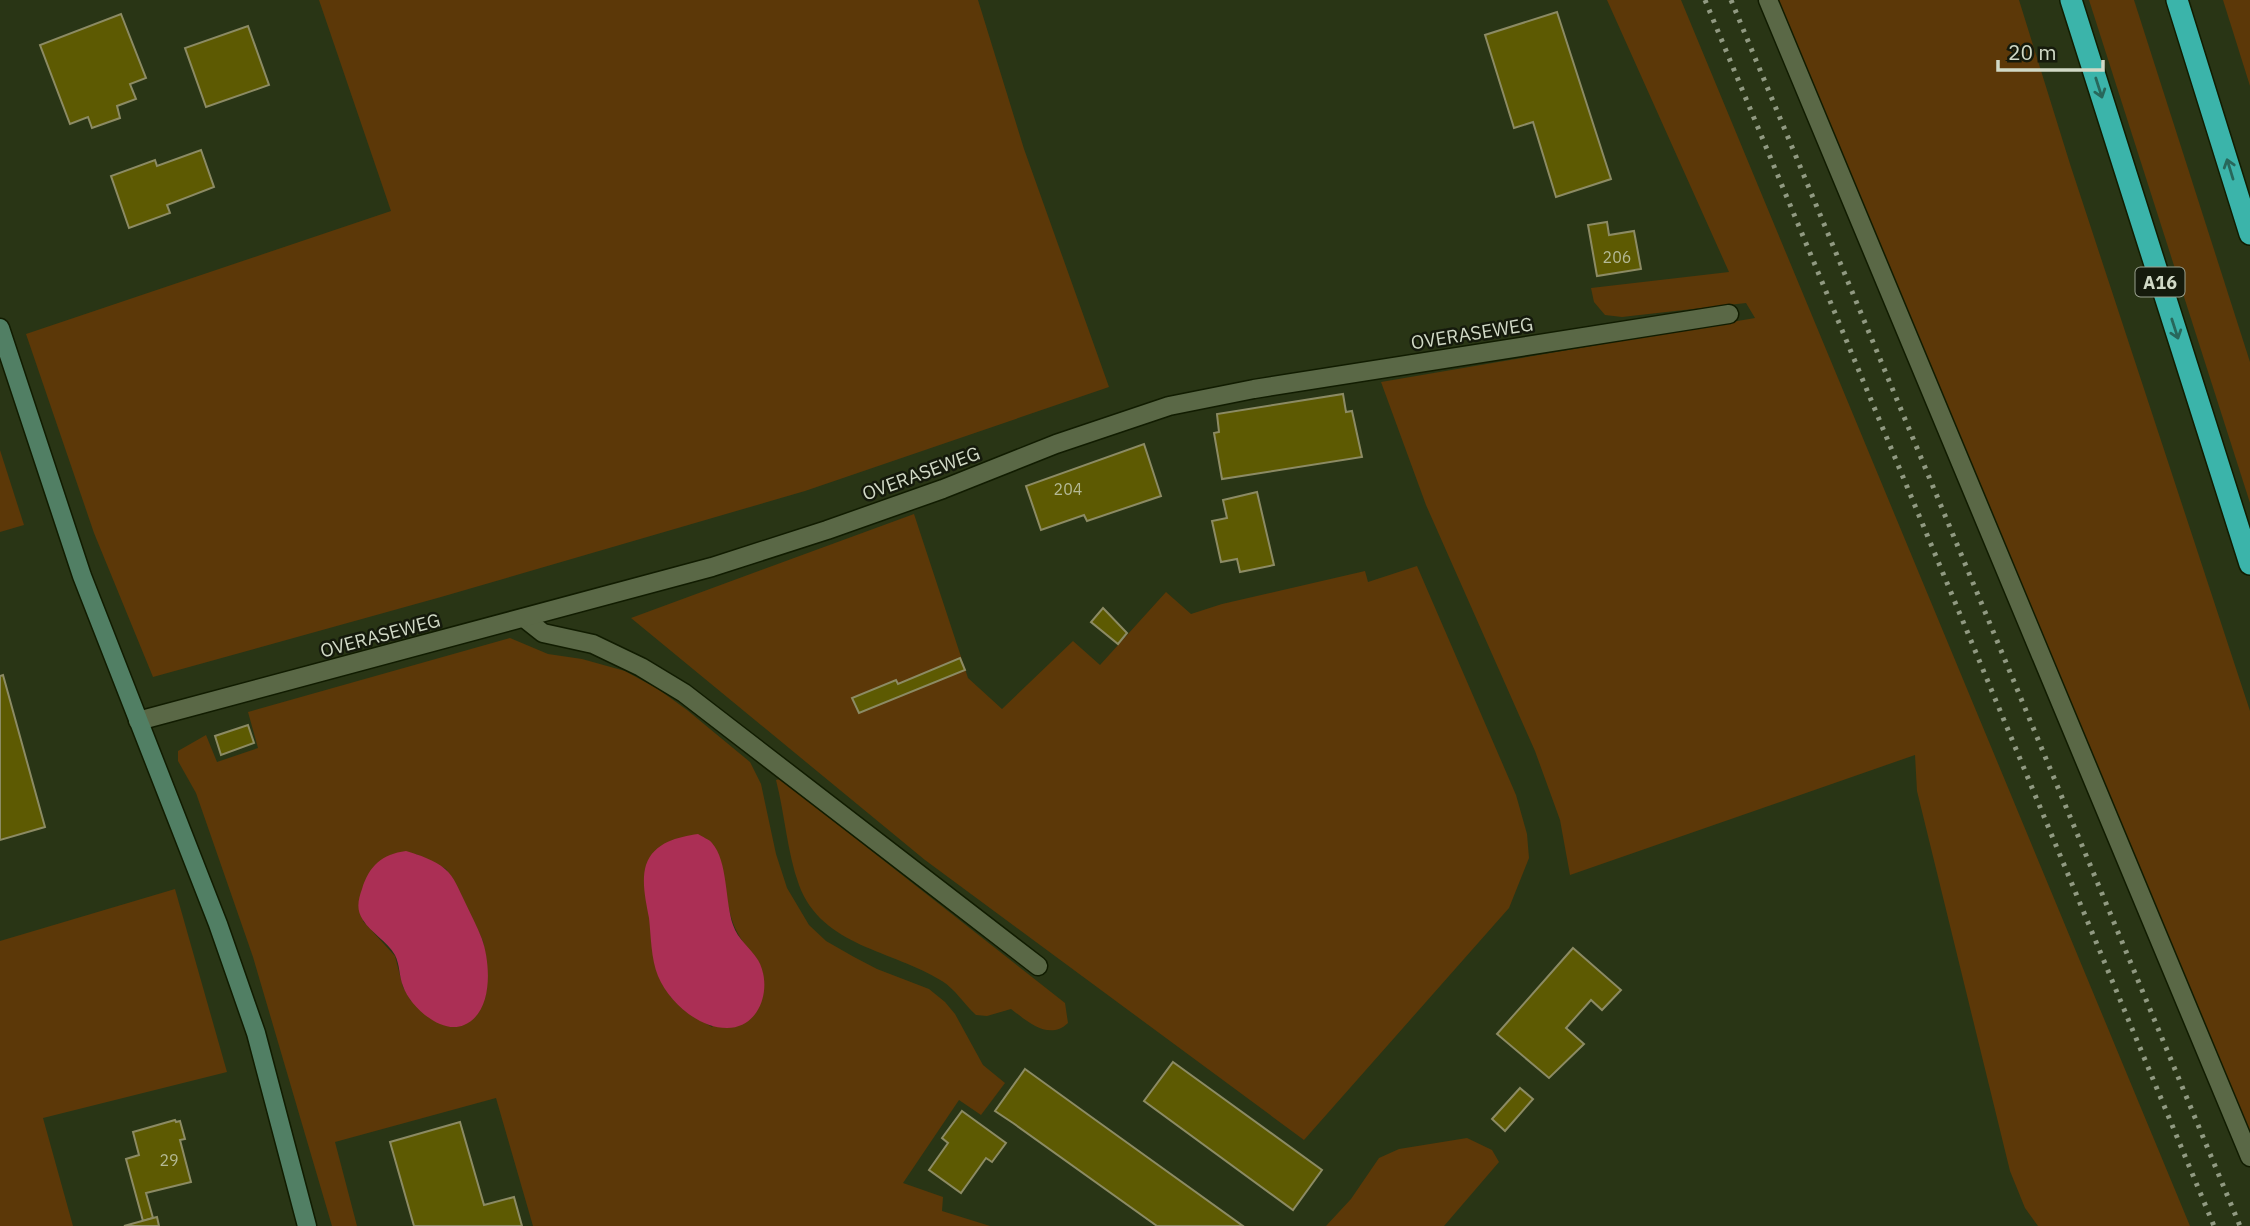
<svg xmlns="http://www.w3.org/2000/svg" width="2250" height="1226" viewBox="0 0 2250 1226" font-family="'IBM Plex Sans',sans-serif">
<style>
.green{fill:#5c3808;fill-rule:evenodd}
.water{fill:#ab2f55}
.building{fill:#5d5a02;stroke:#8c8b64;stroke-width:2}
.lines{fill:none;stroke-linecap:round;stroke-linejoin:round}
.lane-casing{stroke:#111c00;stroke-width:21}
.street-casing{stroke:#111c00;stroke-width:21}
.secondary-casing{stroke:#111c00;stroke-width:21}
.highway-casing{stroke:#111c00;stroke-width:24}
.lane{stroke:#5a6846;stroke-width:18}
.street{stroke:#5a6846;stroke-width:18}
.secondary{stroke:#517f64;stroke-width:18}
.highway{stroke:#3bb4aa;stroke-width:21}
.rail{stroke:#919a82;stroke-width:5;stroke-dasharray:3.5 7;stroke-linecap:butt}
.oneway{stroke:#28675b}
.labels{text-anchor:middle;dominant-baseline:central;stroke-width:5;stroke-linejoin:round;paint-order:stroke}
.number-label{font-size:16px;fill:#b4b995}
.shield{fill:#151a0c;stroke:#99a08e;stroke-width:2}
.shield-label{font-size:18px;font-weight:bold;fill:#d1d9c6}
.street-label{font-size:19px;fill:#d1d9c6;stroke:#151a0c}
</style>
<rect width="100%" height="100%" fill="#293515"/>
<g class="green">
<polygon points="319,0 978,0 1024,149 1109,387 805,491 441,597 153,677 94,533 26,334 391,211"/>
<polygon points="1607,0 1681,0 2190,1226 2038,1226 2025,1208 2010,1171 1917,791 1915,755 1570,875 1560,820 1535,751 1426,505 1381,382 1755,318 1746,303 1622,317 1605,315 1594,302 1591,288 1729,272"/>
<polygon points="1778,0 2019,0 2070,164 2250,711 2250,1137"/>
<polygon points="2089,0 2134,0 2250,362 2250,503"/>
<polygon points="2223,0 2250,0 2250,86"/>
<polygon points="0,450 24,525 0,532"/>
<polygon points="914,514 968,678 1002,709 1073,641 1100,665 1166,592 1191,614 1222,604 1365,571 1368,582 1417,566 1516,795 1527,834 1529,858 1509,908 1304,1140 925,860 631,618"/>
<path d="M 510,638 L 548,654 L 582,659 L 625,671 L 658,689 L 687,710 L 750,762 L 761,784 L 776,854 L 787,888 L 809,925 L 826,941 L 854,957 L 877,969 L 929,989 L 945,1002 L 955,1014 L 983,1065 L 1005,1083 L 981,1115 L 959,1100 L 903,1183 L 943,1197 L 942,1211 L 990,1226 L 533,1226 L 496,1098 L 335,1142 L 357,1226 L 332,1226 L 253,957 L 196,793 L 178,761 L 178,751 L 206,735 L 217,762 L 258,748 L 248,712 ZM 416,854 L 446,869 L 458,889 L 483,941 L 485,955 L 486,990 L 411,1001 L 403,987 L 395,956 L 363,921 ZM 724,881 C 729,916 733,934 758,960 L 712,1027 L 685,1011 L 670,996 Z"/>
<path d="M 780,779 L 1065,1003 L 1068,1023 C 1049,1041 1028,1022 1011,1009 L 987,1016 L 976,1015 C 964,1004 955,989 942,981 C 893,950 822,947 799,885 C 787,852 785,815 776,780 Z"/>
<polygon points="175,889 227,1072 43,1118 73,1226 0,1226 0,941"/>
<polygon points="1467,1138 1492,1150 1499,1162 1444,1226 1326,1226 1351,1199 1379,1158 1399,1149"/>
</g>
<g class="water">
<path d="M 698,834 C 702,837 709,839 712,843 C 728,861 725,902 733,925 C 738,940 750,947 758,960 C 773,986 761,1028 727,1028 C 698,1028 669,1002 658,976 C 651,959 651,936 649,918 C 646,902 641,881 646,865 C 654,842 678,837 698,834 Z"/>
<path d="M 406,851 C 419,855 435,860 445,869 C 454,876 459,890 464,900 C 470,913 477,926 482,939 C 491,965 493,1013 464,1025 C 442,1035 410,1007 403,986 C 399,976 400,965 395,955 C 387,941 371,933 363,920 C 356,910 358,900 362,889 C 369,866 382,854 406,851 Z"/>
</g>
<g class="building">
<polygon points="1557,12 1611,179 1556,197 1533,122 1514,128 1485,35"/>
<polygon points="121,14 146,78 130,84 136,99 117,106 120,118 92,128 88,117 70,124 40,45"/>
<polygon points="248,26 269,85 206,107 185,48"/>
<polygon points="201,150 214,187 167,205 170,213 129,228 111,176 155,160 157,166"/>
<polygon points="1607,222 1609,235 1634,231 1641,269 1597,276 1588,225"/>
<polygon points="1343,394 1346,412 1352,411 1362,457 1222,479 1214,433 1219,432 1217,414"/>
<polygon points="1144,444 1161,496 1087,521 1084,515 1041,530 1026,486"/>
<polygon points="1257,492 1274,565 1240,572 1237,559 1221,562 1212,521 1227,518 1223,500"/>
<polygon points="1103,608 1127,633 1118,644 1091,622"/>
<polygon points="960,658 965,670 859,713 852,698 896,680 898,684"/>
<polygon points="3,675 45,827 0,840 0,676"/>
<polygon points="248,725 254,743 221,755 215,736"/>
<polygon points="1573,948 1621,990 1602,1010 1591,1000 1566,1028 1584,1044 1549,1078 1497,1034"/>
<polygon points="1173,1062 1322,1170 1293,1210 1144,1101"/>
<polygon points="1025,1069 1090,1116 1243,1226 1157,1226 1013,1123 995,1111"/>
<polygon points="1520,1088 1533,1099 1505,1131 1492,1119"/>
<polygon points="962,1111 1006,1143 992,1162 986,1158 961,1193 929,1170 948,1143 942,1138"/>
<polygon points="175,1120 176,1122 180,1121 185,1139 180,1140 191,1182 146,1193 153,1218 143,1221 126,1159 139,1155 133,1132"/>
<polygon points="460,1122 484,1205 514,1197 522,1226 414,1226 390,1142"/>
<polygon points="157,1217 159,1226 124,1226 153,1218"/>
</g>
<g class="lines">
<defs>
<polyline id="lane" points="1768,0 2250,1157"/>
<g id="street">
<polyline points="524,618 543,633 593,644 641,667 684,693 1038,966"/>
<polyline points="138,721 712,567 827,530 943,489 1056,444 1169,406 1254,389 1729,314"/>
</g>
<polyline id="secondary" points="0,328 82,576 218,924 256,1033 307,1226"/>
<g id="highway">
<polyline points="2071,0 2250,564"/>
<polyline points="2177,0 2250,234"/>
</g>
</defs>
<use href="#lane" class="lane-casing"/>
<use href="#street" class="street-casing"/>
<use href="#secondary" class="secondary-casing"/>
<use href="#highway" class="highway-casing"/>
<use href="#lane" class="lane"/>
<use href="#street" class="street"/>
<use href="#secondary" class="secondary"/>
<use href="#highway" class="highway"/>
<g class="rail">
<polyline points="1705,0 2214,1226"/>
<polyline points="1731,0 2240,1226"/>
</g>
</g>
<defs><path id="oneway-shaft" d="M-6 0H5M1.5-3L5.5 0L1.5 3" fill="none" stroke-width="1.6" stroke-linecap="round" stroke-linejoin="round" transform="scale(1.75)"/></defs>
<g class="oneway">
<use href="#oneway-shaft" transform="translate(2099 88) rotate(72)"/>
<use href="#oneway-shaft" transform="translate(2230 169) rotate(-107)"/>
<use href="#oneway-shaft" transform="translate(2175 329) rotate(72)"/>
</g>
<g class="labels">
<g class="number-label">
<text x="1617" y="257">206</text>
<text x="1068" y="489">204</text>
<text x="169" y="1160">29</text>
</g>
<rect class="shield" x="2135.5" y="267.5" width="49" height="29" rx="5"/>
<g class="shield-label">
<text x="2160" y="282">A16</text>
</g>
<g class="street-label">
<text transform="translate(1472 333) rotate(-9)">OVERASEWEG</text>
<text transform="translate(921 473) rotate(-20)">OVERASEWEG</text>
<text transform="translate(380 635) rotate(-15)">OVERASEWEG</text>
</g>
</g>
<path d="M1998 60v10h105v-10" fill="none" stroke="#d1d9c6" stroke-width="3.5"/>
<text x="2008" y="60" font-size="21" fill="#d1d9c6" stroke="#151a0c" stroke-width="5" paint-order="stroke">20 m</text>
</svg>
